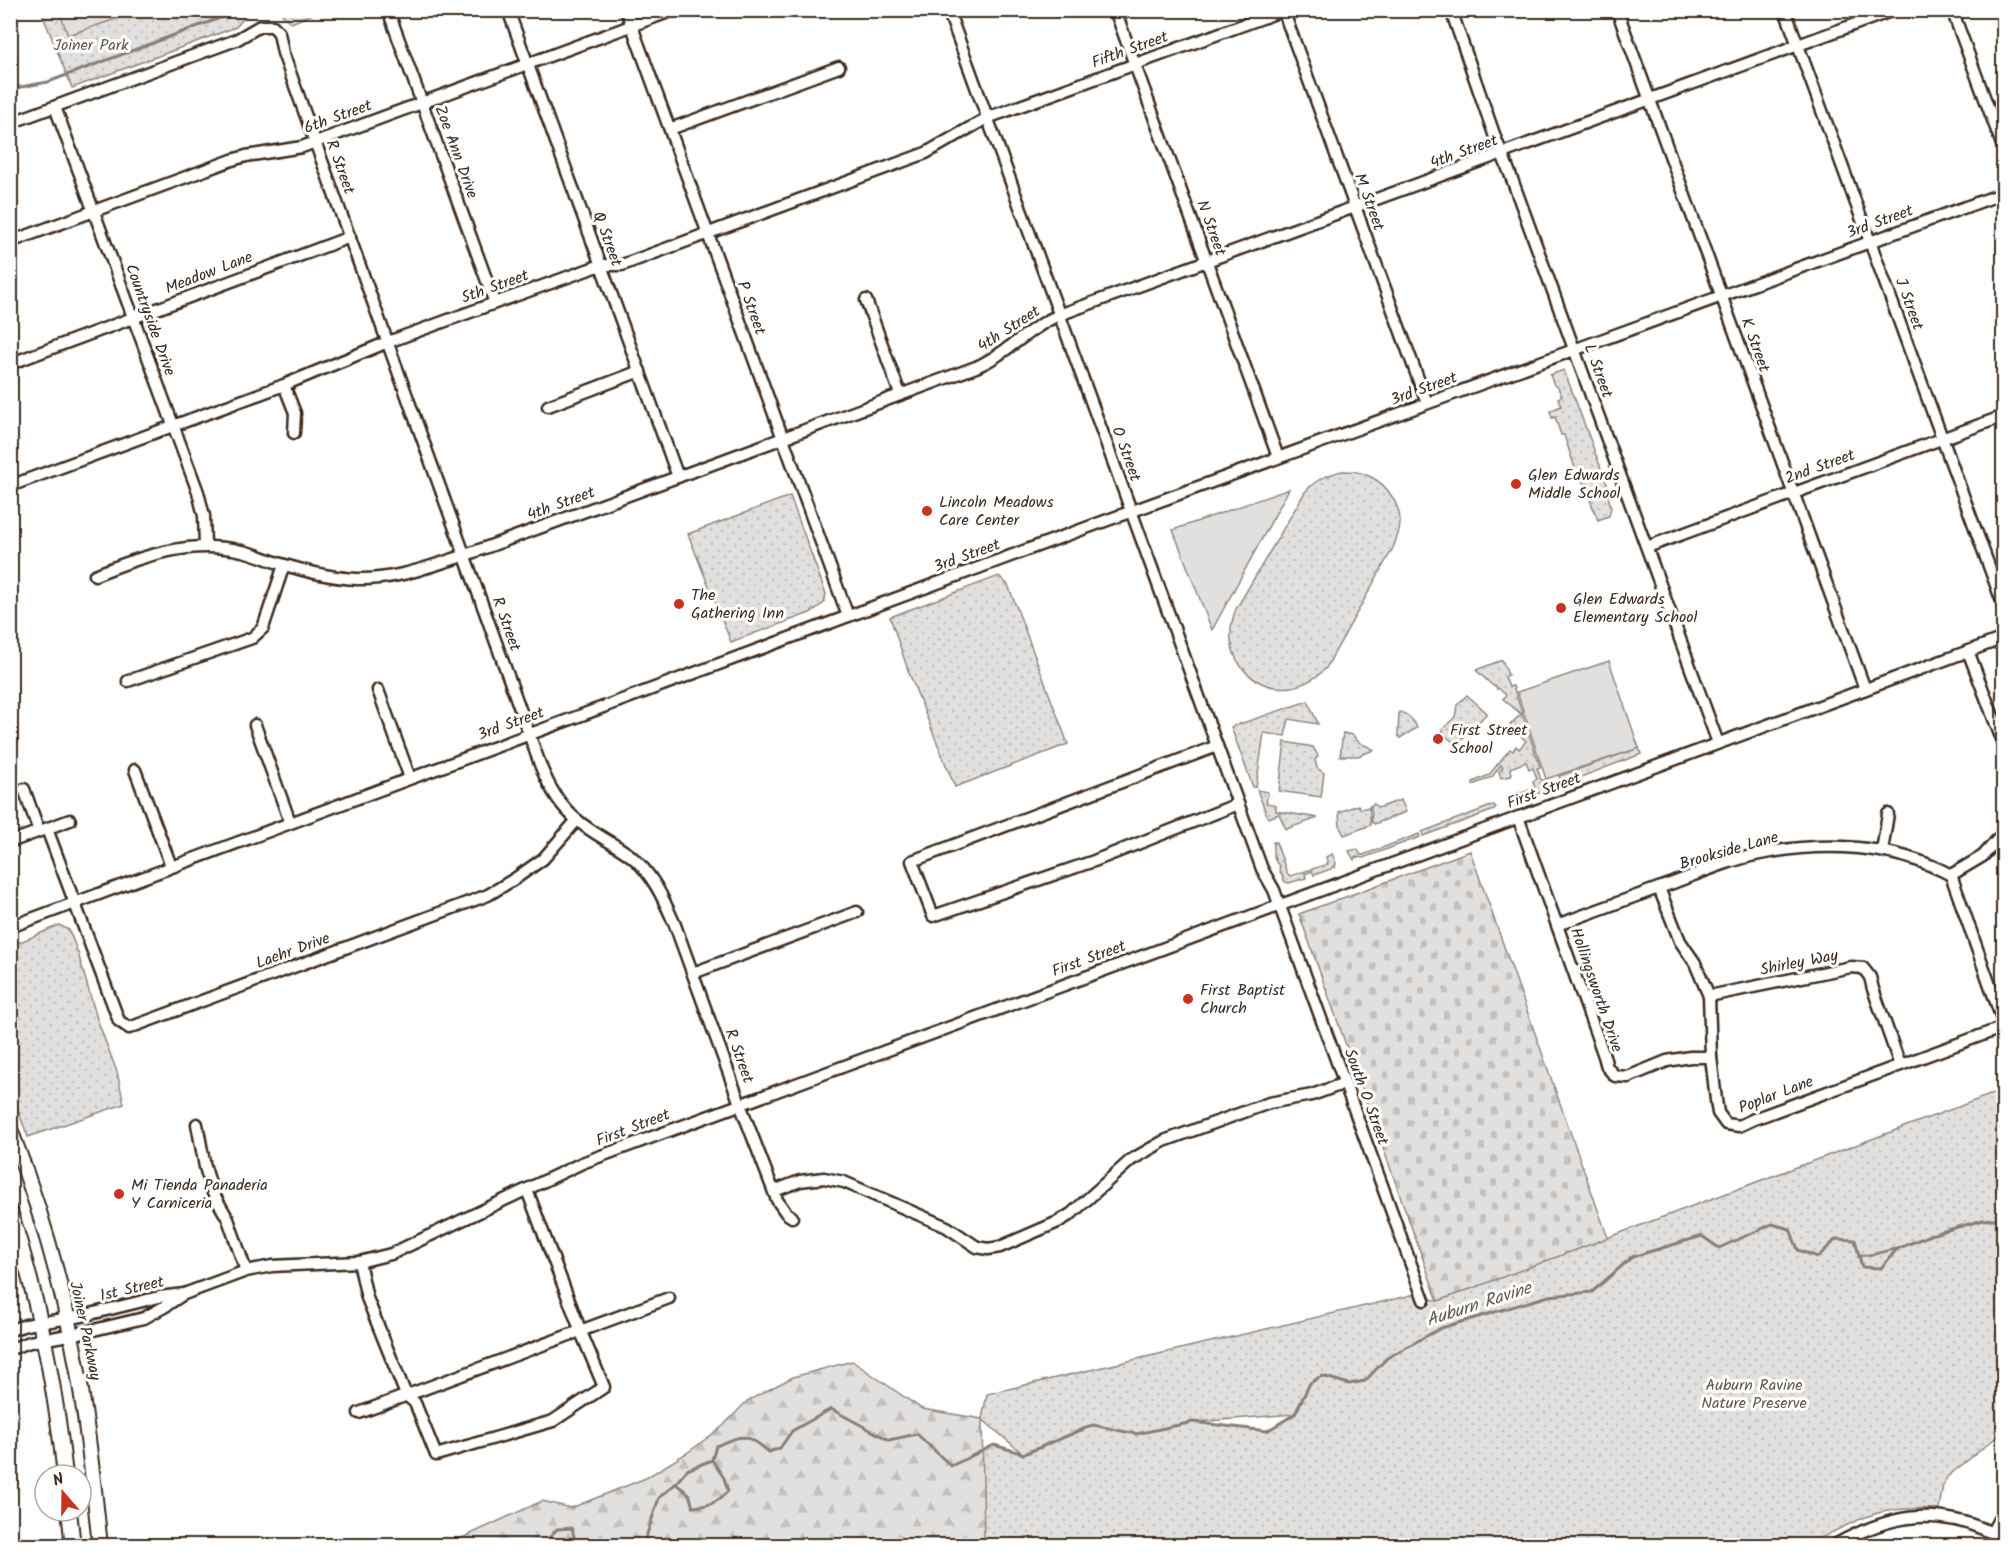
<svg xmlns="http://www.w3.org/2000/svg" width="2014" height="1556" viewBox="0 0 2014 1556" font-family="Kalam,sans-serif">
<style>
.grass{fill:url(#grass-dots);stroke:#8e857e;stroke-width:1.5;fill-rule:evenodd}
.forest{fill:url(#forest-firs);stroke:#8e857e;stroke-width:1.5}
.cemetery{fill:url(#cemetery-stones);stroke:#8e857e;stroke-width:1.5}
.pitch{fill:#e2e0de;stroke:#8e857e;stroke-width:1.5}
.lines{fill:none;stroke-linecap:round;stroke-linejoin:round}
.stream{stroke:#887e77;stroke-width:3}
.minor-casing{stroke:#3b2a1e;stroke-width:15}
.major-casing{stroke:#3b2a1e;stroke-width:18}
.minor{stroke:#fff;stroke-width:10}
.major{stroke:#fff;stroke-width:14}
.poi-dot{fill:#c8321e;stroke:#fff;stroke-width:2}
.labels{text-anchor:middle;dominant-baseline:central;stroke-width:6;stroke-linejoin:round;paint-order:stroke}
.park-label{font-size:16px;fill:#65584e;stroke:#fff}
.street-label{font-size:16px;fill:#3b2a1e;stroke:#fff}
.poi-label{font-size:16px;fill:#3b2a1e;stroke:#fff;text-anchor:start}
.water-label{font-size:18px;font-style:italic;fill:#685b52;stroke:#fff}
</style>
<defs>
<pattern id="grass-dots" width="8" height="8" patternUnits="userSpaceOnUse" patternTransform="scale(1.5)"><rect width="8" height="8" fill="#e2e0de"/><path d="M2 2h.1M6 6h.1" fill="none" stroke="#c3c0be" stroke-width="1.8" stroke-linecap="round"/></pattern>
<pattern id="forest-firs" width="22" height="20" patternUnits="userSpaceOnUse" patternTransform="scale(1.5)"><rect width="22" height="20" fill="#e2e0de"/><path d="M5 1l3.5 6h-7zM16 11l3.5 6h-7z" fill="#c3c0be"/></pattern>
<pattern id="cemetery-stones" width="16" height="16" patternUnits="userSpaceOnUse" patternTransform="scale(1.5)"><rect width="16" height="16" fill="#e2e0de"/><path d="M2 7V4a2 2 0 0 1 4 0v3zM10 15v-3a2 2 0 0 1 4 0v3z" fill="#c3c0be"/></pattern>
</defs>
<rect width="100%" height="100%" fill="#fff"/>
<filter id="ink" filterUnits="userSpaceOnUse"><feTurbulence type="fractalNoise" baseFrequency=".0167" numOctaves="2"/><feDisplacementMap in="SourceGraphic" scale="12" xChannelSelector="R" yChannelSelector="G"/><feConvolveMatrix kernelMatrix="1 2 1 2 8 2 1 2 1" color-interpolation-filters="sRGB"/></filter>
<g filter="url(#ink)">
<g class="grass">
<polygon points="41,11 257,11 248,13 236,27 72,88"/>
<polygon points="279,11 320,11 291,23"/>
<polygon points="1564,370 1611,495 1608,496 1611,507 1609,516 1598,520 1580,475 1576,471 1564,435 1561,435 1555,417 1552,418 1550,411 1561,406 1558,398 1562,396 1557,386 1554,385 1550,375"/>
<path d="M 1342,471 C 1351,471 1360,471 1369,476 C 1388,484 1404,509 1399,530 C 1398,536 1395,542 1393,548 L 1326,668 C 1280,715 1211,670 1236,609 L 1305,492 C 1316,480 1326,475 1342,471 Z"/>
<polygon points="790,496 826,594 824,603 810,613 731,642 688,534"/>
<polygon points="999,576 1008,585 1068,744 955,787 909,673 890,617"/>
<polygon points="1502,660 1508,675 1505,677 1509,687 1513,686 1540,767 1537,768 1541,780 1546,780 1549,784 1560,780 1559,776 1639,748 1641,754 1526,798 1520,796 1517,790 1521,793 1535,788 1533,781 1537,779 1533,768 1529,769 1526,762 1510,768 1512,773 1511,776 1501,778 1499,772 1503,767 1501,765 1492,777 1473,785 1473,782 1489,775 1510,749 1513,751 1516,746 1519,749 1526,741 1519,734 1521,730 1517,726 1514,729 1510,725 1521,714 1503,699 1506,695 1498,688 1497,689 1496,686 1493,686 1476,670"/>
<polygon points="1467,695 1487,713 1457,745 1443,734 1443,729 1455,717 1457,705"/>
<polygon points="1308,701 1318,724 1289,719 1285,736 1264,733 1256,787 1253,787 1231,727"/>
<path d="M 1399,712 C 1407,713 1415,722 1417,728 L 1400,738 L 1398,735 Z"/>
<path d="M 1343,733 L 1353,735 C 1360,747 1366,743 1374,750 L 1358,756 L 1340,756 Z"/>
<polygon points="1285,742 1313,747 1318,756 1315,760 1317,768 1324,773 1321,797 1279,791"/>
<polygon points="1257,790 1268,792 1266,803 1276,805 1276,811 1318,818 1286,829 1279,814 1268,818"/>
<polygon points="1401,800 1406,812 1374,824 1371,820 1372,813 1370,806 1374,804 1378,808"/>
<polygon points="1358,805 1361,809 1369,807 1371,825 1344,835 1340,827 1339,812"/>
<polygon points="1494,805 1496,808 1494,810 1423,836 1422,832"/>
<polygon points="1419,834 1420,837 1363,858 1355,857 1354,860 1349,851 1357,849 1361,855 1363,855"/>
<polygon points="1273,842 1276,842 1287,873 1290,876 1328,864 1326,857 1332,854 1336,863 1335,868 1333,866 1331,869 1314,875 1312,871 1305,874 1306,878 1289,883 1285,882 1279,869 1280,867 1276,862 1273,854"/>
<polygon points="59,925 69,930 78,953 97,1019 117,1072 124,1104 28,1137 11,1092 11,946"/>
<path d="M 2003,1090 L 2003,1432 L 1947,1477 L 1943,1485 L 1939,1509 C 1918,1508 1898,1508 1878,1513 C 1852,1520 1828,1536 1803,1546 L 982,1545 L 970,1457 L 994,1445 L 1022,1453 L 982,1419 L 987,1394 L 1416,1294 L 1438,1301 ZM 1294,1414 L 1267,1431 L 1197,1423 L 1197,1422 Z"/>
</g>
<polygon class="forest" points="852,1361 922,1409 982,1419 984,1545 422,1545 462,1538 542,1501 571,1508 646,1478 690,1451 723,1426 747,1401 793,1377"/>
<polygon class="cemetery" points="1470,851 1608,1238 1438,1301 1299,914"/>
<g class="pitch">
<polygon points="59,11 140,11 68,35"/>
<polygon points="1289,489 1212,630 1173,530"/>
<polygon points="1609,661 1639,748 1546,779 1517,692"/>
</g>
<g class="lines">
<g class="stream">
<polyline points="10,89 48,82 228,15 234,10"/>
<path d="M 1860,1255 C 1872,1257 1885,1250 1897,1249"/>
<path d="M 676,1484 L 689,1494 L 693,1507 C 709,1506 717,1503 728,1491 L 724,1478 L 712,1460"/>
<polyline points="542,1546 557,1529 572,1528 576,1546"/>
<path d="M 641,1546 L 645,1540 L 659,1498 L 675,1484 L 687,1470 L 712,1460 L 716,1446 C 743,1435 745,1432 769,1452 L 780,1448 L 792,1431 L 831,1409 L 889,1440 L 917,1434 L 951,1466 L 994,1445 L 1024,1454 L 1093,1425 L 1136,1434 L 1193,1422 L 1267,1431 L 1295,1414 L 1310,1383 L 1322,1376 L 1349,1384 L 1365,1381 L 1387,1358 L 1441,1328 L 1549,1296 L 1592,1292 L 1632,1257 L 1702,1236 L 1719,1248 L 1772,1224 L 1790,1229 L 1798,1250 L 1818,1257 L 1836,1239 L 1855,1240 L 1862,1267 L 1881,1268 L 1897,1249 L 1930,1235 L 1983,1220 L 2004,1218"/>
</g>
<defs>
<g id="minor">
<polyline points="388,10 495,303"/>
<polyline points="508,10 678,477"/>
<polyline points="626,10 848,616"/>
<polyline points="948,10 1262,869 1274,890 1424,1300"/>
<polyline points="1115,10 1278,457"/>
<polyline points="1283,10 1427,403"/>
<polyline points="1451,10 1495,137 1509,171 1718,743"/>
<polyline points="1617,10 1865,689"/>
<polyline points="1785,10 2004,607"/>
<polyline points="1952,10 2004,150"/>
<polyline points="55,107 198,492 204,516 205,546"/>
<path d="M 10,123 L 236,40 L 260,26 L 273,26 L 279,33 L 283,53 L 541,767 C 549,787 560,806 577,820 C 593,834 614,843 631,856 C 653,874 664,900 675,925 L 740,1104 L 777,1200 L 786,1213 L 792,1217"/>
<polyline points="670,129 839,67"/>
<polyline points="10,242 232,160 246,156 302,147 674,10"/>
<polyline points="866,300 900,394"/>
<polyline points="12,363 350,237"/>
<polyline points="284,385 295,413 294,433"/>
<polyline points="548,406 640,371"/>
<polyline points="10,486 284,385 388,342 495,303 601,265 622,265 926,153 987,118 1284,10"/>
<polyline points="1647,547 2004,416"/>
<path d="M 95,575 C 142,556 191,539 242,551 C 257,554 270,561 285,565 C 308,572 333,578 357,579 C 395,580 428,567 463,556 L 976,367 C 1007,354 1028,328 1059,315 L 1894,10"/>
<polyline points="1968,651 2004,745"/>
<polyline points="128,681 252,638 263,628 284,565"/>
<polyline points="378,690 410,778"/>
<polyline points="255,725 290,822"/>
<polyline points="1217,746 912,861 933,916 1094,861 1238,804"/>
<polyline points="135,770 171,866"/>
<polyline points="24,789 39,831"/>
<polyline points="1518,817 1604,1056 1607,1067 1615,1076 1628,1077 1667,1061 1690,1057 1711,1057"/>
<polyline points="47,829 119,1021 129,1028 488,895 516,878 543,859 577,820"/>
<polyline points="10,842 70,820"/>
<polyline points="1882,851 1888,814"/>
<polyline points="1951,875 2004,1025"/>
<polyline points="1659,888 1680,941 1695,963 1709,996 1711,1057 1716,1100 1718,1113 1726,1124 1739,1126 1754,1119 2004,1027"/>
<path d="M 1557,925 C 1596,911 1635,896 1673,883 C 1702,872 1730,860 1760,854 C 1824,841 1893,844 1951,875 L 1983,856 L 2004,832"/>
<polyline points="10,927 1094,525 2004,193"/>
<polyline points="693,973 857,912"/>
<polyline points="1709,996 1851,967 1863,968 1870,977 1873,989 1900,1065"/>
<polyline points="197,1124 205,1167 213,1193 228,1219 246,1271"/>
<polyline points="774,1191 800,1181 824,1178 844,1182 947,1227 977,1247 988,1249 1000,1247 1058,1222 1071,1214 1131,1160 1164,1141 1269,1103 1312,1095 1345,1083"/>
<polyline points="359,1262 367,1298 406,1395 415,1403 436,1455 553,1421 604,1387 581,1332 527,1190"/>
<polyline points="10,1330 26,1325 82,1316 159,1297 184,1294 246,1271 272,1266 359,1262 391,1254 582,1163 2004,638"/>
<polyline points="10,1349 30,1342 85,1332 144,1318 164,1307 182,1295"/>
<polyline points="359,1413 669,1298"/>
<polyline points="1992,1532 2004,1510"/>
<path d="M 1833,1546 C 1893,1512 1942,1505 2004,1539"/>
</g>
<g id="major">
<path d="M 10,1129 C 37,1199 59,1272 73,1345 C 86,1411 93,1478 100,1546"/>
<path d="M 10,1211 C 38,1297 55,1385 65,1475"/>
<polyline points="69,1511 73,1546"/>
</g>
</defs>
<use href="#minor" class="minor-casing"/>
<use href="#major" class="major-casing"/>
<use href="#minor" class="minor"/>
<use href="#major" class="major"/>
</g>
</g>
<g class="poi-dot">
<circle cx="1516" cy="484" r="6"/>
<circle cx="927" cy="511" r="6"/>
<circle cx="679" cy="604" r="6"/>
<circle cx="1561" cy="608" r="6"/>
<circle cx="1438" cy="739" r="6"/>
<circle cx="1188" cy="999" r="6"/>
<circle cx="119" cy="1194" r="6"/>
</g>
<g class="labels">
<g class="park-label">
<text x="91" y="45">Joiner Park</text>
<text x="1754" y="1385">Auburn Ravine<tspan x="1754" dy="18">Nature Preserve</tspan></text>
</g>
<g class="street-label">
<text transform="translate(1130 50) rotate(-20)">Fifth Street</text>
<text transform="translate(338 117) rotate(-20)">6th Street</text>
<text transform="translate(456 152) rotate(70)">Zoe Ann Drive</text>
<text transform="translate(1464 152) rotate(-20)">4th Street</text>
<text transform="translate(340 167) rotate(70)">R Street</text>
<text transform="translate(1369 202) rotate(70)">M Street</text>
<text transform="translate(1880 222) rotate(-20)">3rd Street</text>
<text transform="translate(1211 228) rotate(70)">N Street</text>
<text transform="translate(607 239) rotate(70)">Q Street</text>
<text transform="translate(209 273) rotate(-21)">Meadow Lane</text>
<text transform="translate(495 287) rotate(-20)">5th Street</text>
<text transform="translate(1909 304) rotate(70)">J Street</text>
<text transform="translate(751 308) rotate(70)">P Street</text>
<text transform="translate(150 320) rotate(70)">Countryside Drive</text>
<text transform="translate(1009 329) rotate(-33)">4th Street</text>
<text transform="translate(1755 345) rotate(70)">K Street</text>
<text transform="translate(1598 371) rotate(70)">L Street</text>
<text transform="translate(1424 389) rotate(-20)">3rd Street</text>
<text transform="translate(1126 454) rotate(70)">O Street</text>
<text transform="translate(1820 467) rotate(-20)">2nd Street</text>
<text transform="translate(561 504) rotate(-20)">4th Street</text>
<text transform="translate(967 556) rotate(-20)">3rd Street</text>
<text transform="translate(506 624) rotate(70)">R Street</text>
<text transform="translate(511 724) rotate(-20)">3rd Street</text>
<text transform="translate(1544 791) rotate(-20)">First Street</text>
<text transform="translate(1729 851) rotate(-16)">Brookside Lane</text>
<text transform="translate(293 951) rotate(-20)">Laehr Drive</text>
<text transform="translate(1089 959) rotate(-20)">First Street</text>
<text transform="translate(1799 963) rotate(-11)">Shirley Way</text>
<text transform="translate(1596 990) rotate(71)">Hollingsworth Drive</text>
<text transform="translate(739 1056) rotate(70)">R Street</text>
<text transform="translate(1776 1095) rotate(-21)">Poplar Lane</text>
<text transform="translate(1366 1097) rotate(70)">South O Street</text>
<text transform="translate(633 1128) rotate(-21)">First Street</text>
<text transform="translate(132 1289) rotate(-13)">1st Street</text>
<text transform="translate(85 1331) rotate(78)">Joiner Parkway</text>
</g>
<g class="poi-label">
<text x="1528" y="475">Glen Edwards<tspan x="1528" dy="18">Middle School</tspan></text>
<text x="939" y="502">Lincoln Meadows<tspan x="939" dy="18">Care Center</tspan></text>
<text x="691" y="595">The<tspan x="691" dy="18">Gathering Inn</tspan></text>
<text x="1573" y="599">Glen Edwards<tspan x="1573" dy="18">Elementary School</tspan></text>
<text x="1450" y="730">First Street<tspan x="1450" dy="18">School</tspan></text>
<text x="1200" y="990">First Baptist<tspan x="1200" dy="18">Church</tspan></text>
<text x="131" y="1185">Mi Tienda Panaderia<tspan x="131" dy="18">Y Carniceria</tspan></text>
</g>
<g class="water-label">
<text transform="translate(1479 1305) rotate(-18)">Auburn Ravine</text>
</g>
</g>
<rect width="2014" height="1556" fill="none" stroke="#fff" stroke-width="36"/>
<rect x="18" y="18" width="1978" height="1520" fill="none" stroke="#3b2a1e" stroke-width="2" filter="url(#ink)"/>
<g transform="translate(63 1493) rotate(340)"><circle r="28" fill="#ffffff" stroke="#b1aaa5" stroke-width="1.5"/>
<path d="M0-4.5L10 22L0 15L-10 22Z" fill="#c8321e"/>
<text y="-9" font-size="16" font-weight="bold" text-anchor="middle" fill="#3b2a1e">N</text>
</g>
</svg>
